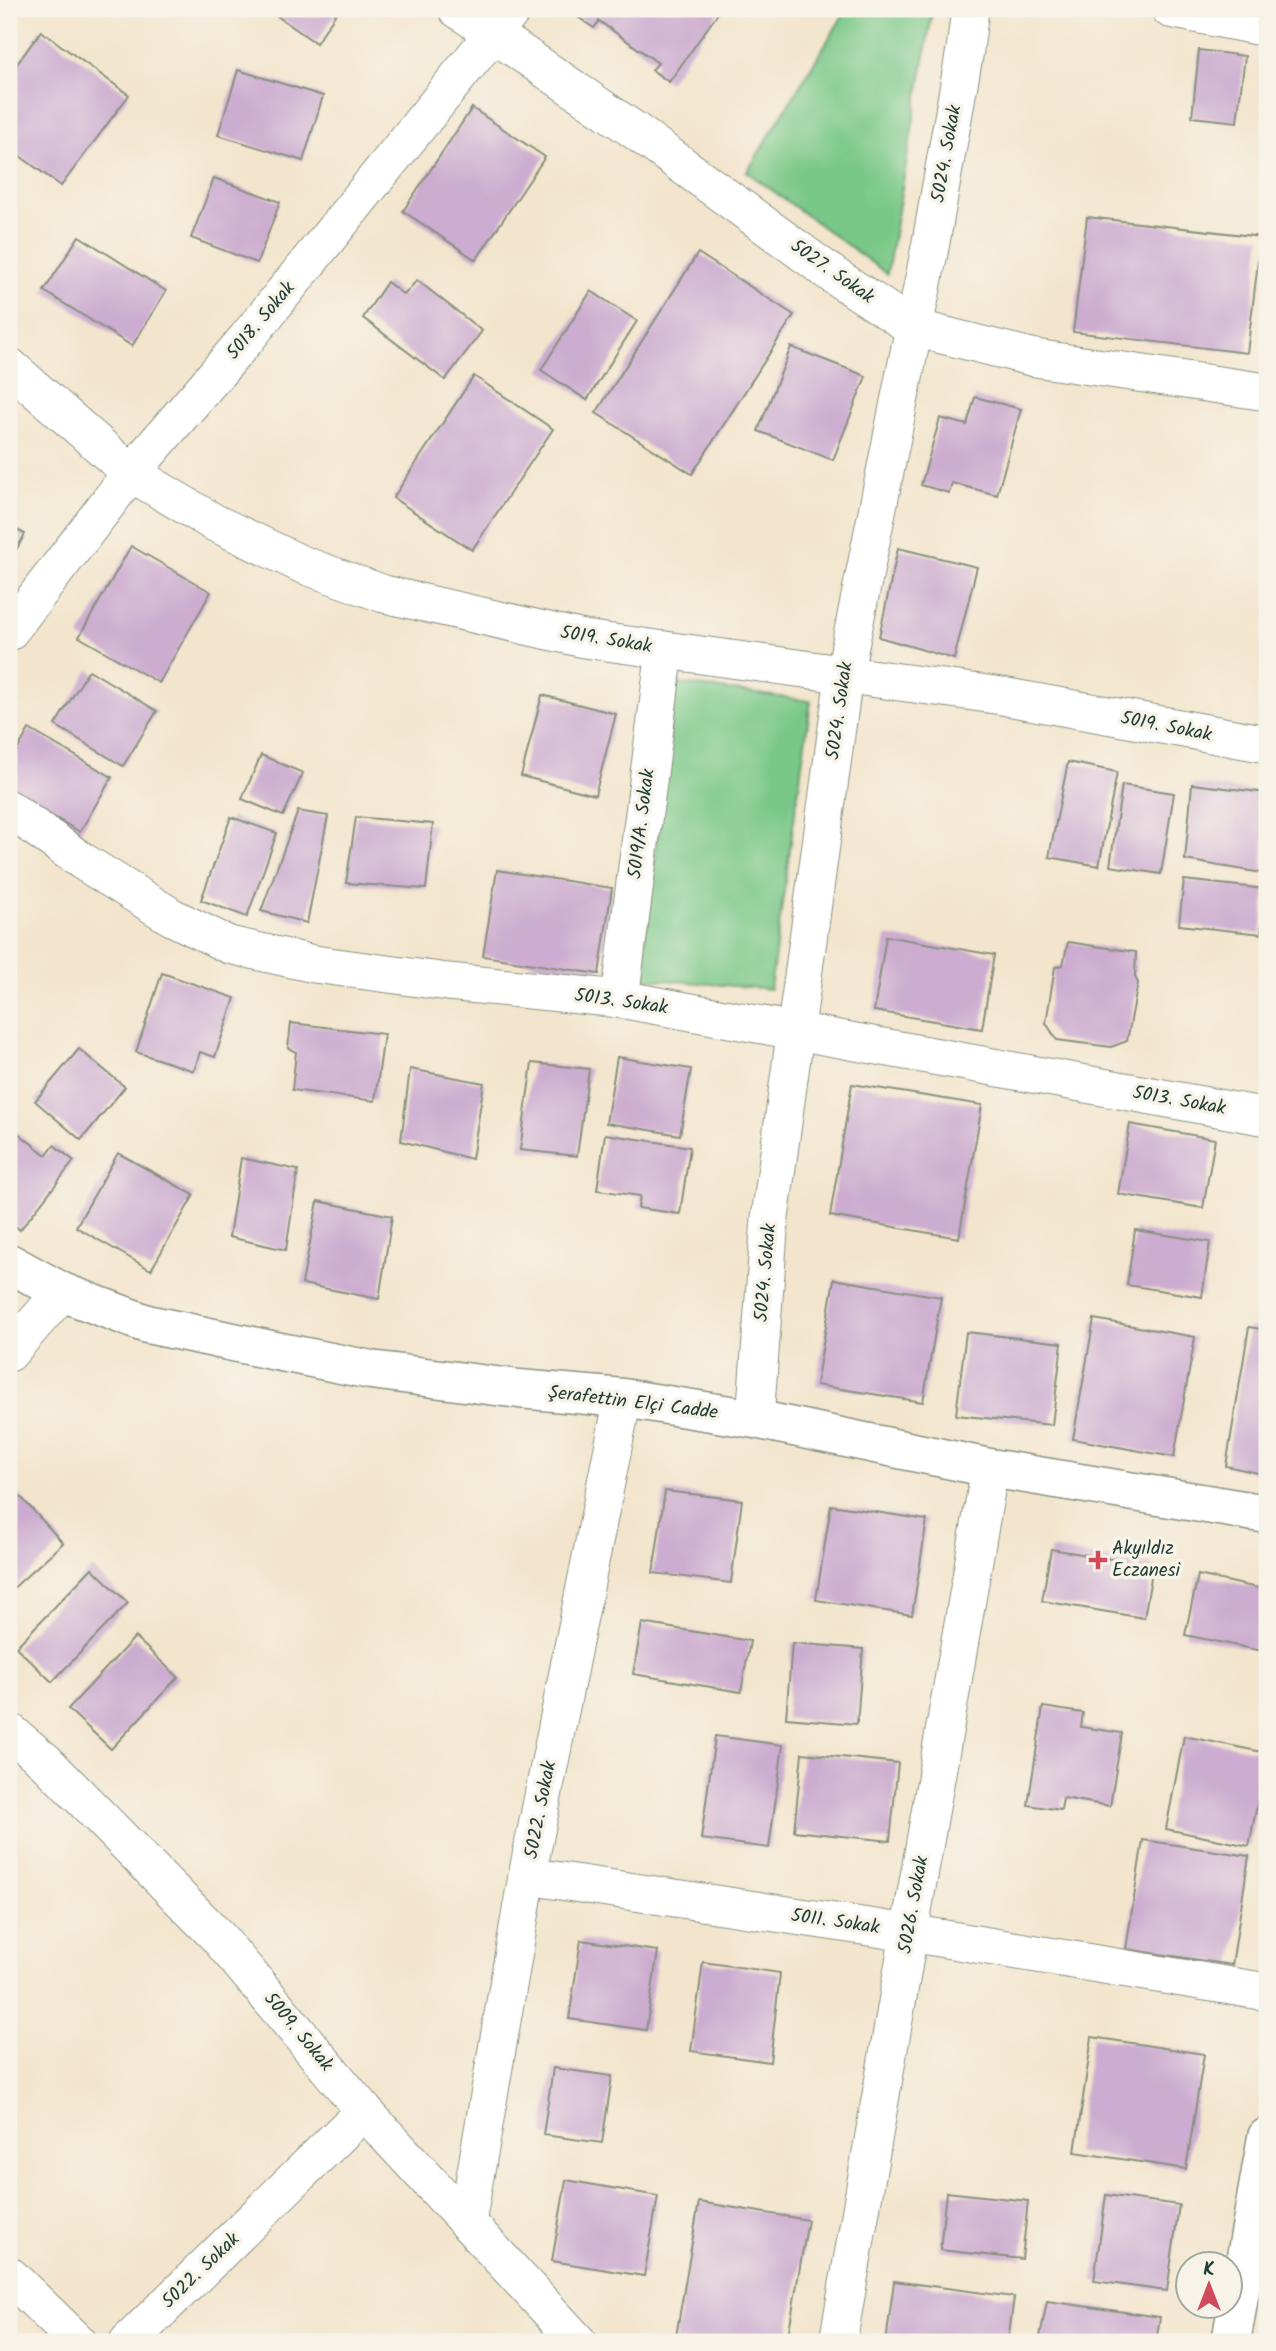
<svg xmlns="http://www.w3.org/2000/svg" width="1276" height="2351" viewBox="0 0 1276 2351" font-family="Kalam,sans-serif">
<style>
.green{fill:#79c888;stroke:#4c825e;stroke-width:2}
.building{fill:#ccacd0}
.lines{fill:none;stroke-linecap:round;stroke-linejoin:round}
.street-casing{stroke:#899180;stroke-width:39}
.secondary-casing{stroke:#899180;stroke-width:41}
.street{stroke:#fff;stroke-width:37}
.secondary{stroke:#fff;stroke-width:38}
.poi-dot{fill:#d1495b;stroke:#f7f3e8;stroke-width:2.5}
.labels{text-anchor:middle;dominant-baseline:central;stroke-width:7;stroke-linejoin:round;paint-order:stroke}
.street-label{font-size:19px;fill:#1f3d34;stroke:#f7f3e8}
.poi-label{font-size:19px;fill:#1f3d34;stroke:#f7f3e8;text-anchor:start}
</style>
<rect width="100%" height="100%" fill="#f7f3e8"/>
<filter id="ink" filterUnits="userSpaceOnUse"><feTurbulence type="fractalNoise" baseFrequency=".0143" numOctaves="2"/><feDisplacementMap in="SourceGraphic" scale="14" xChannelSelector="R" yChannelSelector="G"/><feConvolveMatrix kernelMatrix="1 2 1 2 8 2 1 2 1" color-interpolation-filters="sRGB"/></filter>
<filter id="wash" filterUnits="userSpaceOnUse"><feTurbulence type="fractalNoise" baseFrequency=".00686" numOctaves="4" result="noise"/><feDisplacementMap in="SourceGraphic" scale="28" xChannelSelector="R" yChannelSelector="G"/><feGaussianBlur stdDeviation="1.57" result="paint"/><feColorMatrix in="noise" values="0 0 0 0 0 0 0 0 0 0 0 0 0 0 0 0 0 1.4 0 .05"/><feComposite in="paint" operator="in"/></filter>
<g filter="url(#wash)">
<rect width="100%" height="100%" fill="#f3e5cd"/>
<g class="green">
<polygon points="847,9 933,9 887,274 747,172"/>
<polygon points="676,683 811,701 770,989 640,978"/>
</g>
<g id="blocks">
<g class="building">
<polygon points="267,9 339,9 316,43"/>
<polygon points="575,9 721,9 669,82 652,70 658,63 599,21 594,28 572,13"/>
<polygon points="41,31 129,95 61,186 9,148 9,75"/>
<polygon points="1199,50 1245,56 1237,122 1192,117"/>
<polygon points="238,70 323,96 303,161 218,135"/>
<polygon points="472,108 545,157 476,260 403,211"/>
<polygon points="214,178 280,202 257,263 191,238"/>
<polygon points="1087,217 1261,237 1247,353 1073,332"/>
<polygon points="79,236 166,291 132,346 44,291"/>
<polygon points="698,253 794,315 692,474 596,413"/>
<polygon points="417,280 482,331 445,380 363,318 387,282 404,295"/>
<polygon points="591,291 637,321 587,400 541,370"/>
<polygon points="791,347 866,376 833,460 758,431"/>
<polygon points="474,376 553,429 472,550 393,498"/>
<polygon points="975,397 1021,409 997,495 952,483 949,493 921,485 940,418 967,425"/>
<polygon points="9,526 25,534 9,563"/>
<polygon points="131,546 211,592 159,683 79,637"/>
<polygon points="898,548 977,567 954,659 879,637"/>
<polygon points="89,670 157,711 123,766 55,725"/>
<polygon points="542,695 616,714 595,795 521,776"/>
<polygon points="29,729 112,777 80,832 9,791 9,765"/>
<polygon points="261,755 303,773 283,816 242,799"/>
<polygon points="1068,762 1117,772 1099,866 1049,857"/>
<polygon points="1192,784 1267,793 1262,873 1185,860"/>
<polygon points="1122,785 1174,793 1161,874 1110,866"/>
<polygon points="298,811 328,816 307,923 261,911"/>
<polygon points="231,817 277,833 247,917 201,900"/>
<polygon points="356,817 433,824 426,889 346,883"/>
<polygon points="497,870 612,888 599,974 483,956"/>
<polygon points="1184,880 1265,889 1261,934 1179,925"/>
<polygon points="886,936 994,955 982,1029 874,1011"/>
<polygon points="1068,942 1136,952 1135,977 1138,983 1127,1041 1111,1047 1057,1040 1046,1023 1055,967 1063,965"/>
<polygon points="162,973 235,998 215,1057 200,1052 194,1071 136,1052"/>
<polygon points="291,1023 384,1034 375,1101 292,1090 296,1052 288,1048"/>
<polygon points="79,1049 125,1087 81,1140 35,1101"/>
<polygon points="617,1057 691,1069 680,1135 606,1123"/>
<polygon points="532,1063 589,1069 577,1156 520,1150"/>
<polygon points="410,1069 484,1083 472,1159 401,1141"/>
<polygon points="852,1084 982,1105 959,1238 830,1216"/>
<polygon points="1130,1124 1215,1139 1203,1208 1118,1194"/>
<polygon points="9,1126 46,1155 54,1145 74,1161 20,1230 9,1221"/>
<polygon points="605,1134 690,1147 680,1214 638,1208 640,1196 597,1190"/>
<polygon points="118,1153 194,1195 151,1270 76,1227"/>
<polygon points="241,1158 298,1170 286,1250 229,1237"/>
<polygon points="318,1201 392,1216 379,1299 302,1284"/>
<polygon points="1135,1230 1210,1242 1202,1297 1127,1285"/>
<polygon points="834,1279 941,1297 923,1402 816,1385"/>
<polygon points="1266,1281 1267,1281 1267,1306 1261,1305"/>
<polygon points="1094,1319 1195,1337 1174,1457 1073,1439"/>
<polygon points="1249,1327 1267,1330 1267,1475 1226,1466"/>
<polygon points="966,1332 1062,1343 1052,1425 956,1415"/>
<polygon points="9,1484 63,1543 9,1592"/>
<polygon points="665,1491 742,1500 731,1583 653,1573"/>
<polygon points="831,1505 927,1520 912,1615 816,1600"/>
<polygon points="1051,1549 1153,1566 1144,1618 1042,1601"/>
<polygon points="92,1568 128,1603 52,1682 16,1647"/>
<polygon points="1198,1575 1267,1590 1267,1652 1185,1635"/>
<polygon points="642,1623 750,1641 741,1692 633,1674"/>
<polygon points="135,1637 178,1677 111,1749 68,1709"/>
<polygon points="792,1643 863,1649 857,1724 786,1718"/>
<polygon points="1043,1707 1083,1713 1081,1727 1122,1733 1110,1806 1063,1798 1061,1810 1028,1805"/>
<polygon points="715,1736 783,1745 769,1848 701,1839"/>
<polygon points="1184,1736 1267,1753 1249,1846 1166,1829"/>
<polygon points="802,1753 898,1763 890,1841 794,1831"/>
<polygon points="1143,1840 1249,1856 1232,1965 1126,1949"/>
<polygon points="581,1940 658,1951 646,2030 569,2019"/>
<polygon points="703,1962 780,1973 770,2062 691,2051"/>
<polygon points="1092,2037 1204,2054 1186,2169 1075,2152"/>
<polygon points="553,2068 612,2076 602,2143 543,2135"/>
<polygon points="566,2180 658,2196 644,2276 552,2261"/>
<polygon points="946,2192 1028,2201 1022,2259 940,2250"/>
<polygon points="1106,2195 1179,2205 1167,2291 1094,2281"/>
<polygon points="699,2202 808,2220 787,2342 675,2342"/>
<polygon points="894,2281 1014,2297 1008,2342 886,2342"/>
<polygon points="1047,2301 1160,2317 1156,2342 1039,2342"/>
</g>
</g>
</g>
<g filter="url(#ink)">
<use href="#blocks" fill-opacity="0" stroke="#899180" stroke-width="2"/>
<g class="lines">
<defs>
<g id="street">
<polyline points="457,9 634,130 836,277 914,328 1035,358 1267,392"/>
<polyline points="1170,9 1267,28"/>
<polyline points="9,366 131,473 213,522 301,564 384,594 584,639 1002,696 1267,744"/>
<polyline points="9,632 131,473 247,338 513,9"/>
<polyline points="9,809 82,861 172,917 229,945 314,964 448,982 620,999 1267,1117"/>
<polyline points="620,999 665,650"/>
<polyline points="9,1353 62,1292"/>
<polyline points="755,1419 770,1218 844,676 929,253 965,50 970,9"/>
<polyline points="9,1731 45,1761 218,1937 364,2111 578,2342"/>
<polyline points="527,1876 909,1933 1267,1992"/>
<polyline points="467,2223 527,1876 623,1398"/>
<polyline points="9,2275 78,2342"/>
<polyline points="128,2342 364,2111"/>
<polyline points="838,2342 990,1468"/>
</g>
<g id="secondary">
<polyline points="9,1263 62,1292 147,1324 276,1351 371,1370 519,1389 623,1398 755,1419 990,1468 1267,1514"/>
<polyline points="1231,2342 1267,2137"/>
</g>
</defs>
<use href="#street" class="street-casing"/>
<use href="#secondary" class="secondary-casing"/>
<use href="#street" class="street"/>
<use href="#secondary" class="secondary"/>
</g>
</g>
<path class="poi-dot" d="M1094.5 1549.5h7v7h7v7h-7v7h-7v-7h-7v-7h7z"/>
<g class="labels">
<g class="street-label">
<text transform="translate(947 154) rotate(-80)">5024. Sokak</text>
<text transform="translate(832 272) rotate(35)">5027. Sokak</text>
<text transform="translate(261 321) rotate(-50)">5018. Sokak</text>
<text transform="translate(606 640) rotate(9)">5019. Sokak</text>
<text transform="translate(840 711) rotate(-82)">5024. Sokak</text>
<text transform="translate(1166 727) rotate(11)">5019. Sokak</text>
<text transform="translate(642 824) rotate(-83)">5019/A. Sokak</text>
<text transform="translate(621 1002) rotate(8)">5013. Sokak</text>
<text transform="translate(1179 1101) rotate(10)">5013. Sokak</text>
<text transform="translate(766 1273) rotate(-85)">5024. Sokak</text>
<text transform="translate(633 1403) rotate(7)">Şerafettin Elçi Cadde</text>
<text transform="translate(541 1810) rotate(-79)">5022. Sokak</text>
<text transform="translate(914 1905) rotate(-80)">5026. Sokak</text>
<text transform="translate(835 1922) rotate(8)">5011. Sokak</text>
<text transform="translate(298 2032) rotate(50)">5009. Sokak</text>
<text transform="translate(201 2271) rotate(-44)">5022. Sokak</text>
</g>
<g class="poi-label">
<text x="1112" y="1549">Akyıldız<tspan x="1112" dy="22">Eczanesi</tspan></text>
</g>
</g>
<rect width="1276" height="2351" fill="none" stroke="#f7f3e8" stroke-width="35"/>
<g transform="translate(1209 2285)"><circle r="33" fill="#f7f3e8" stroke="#a1aaa0" stroke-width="2"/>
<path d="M0-5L12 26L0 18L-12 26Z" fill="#d1495b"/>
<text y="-10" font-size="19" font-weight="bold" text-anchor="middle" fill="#1f3d34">K</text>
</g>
</svg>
